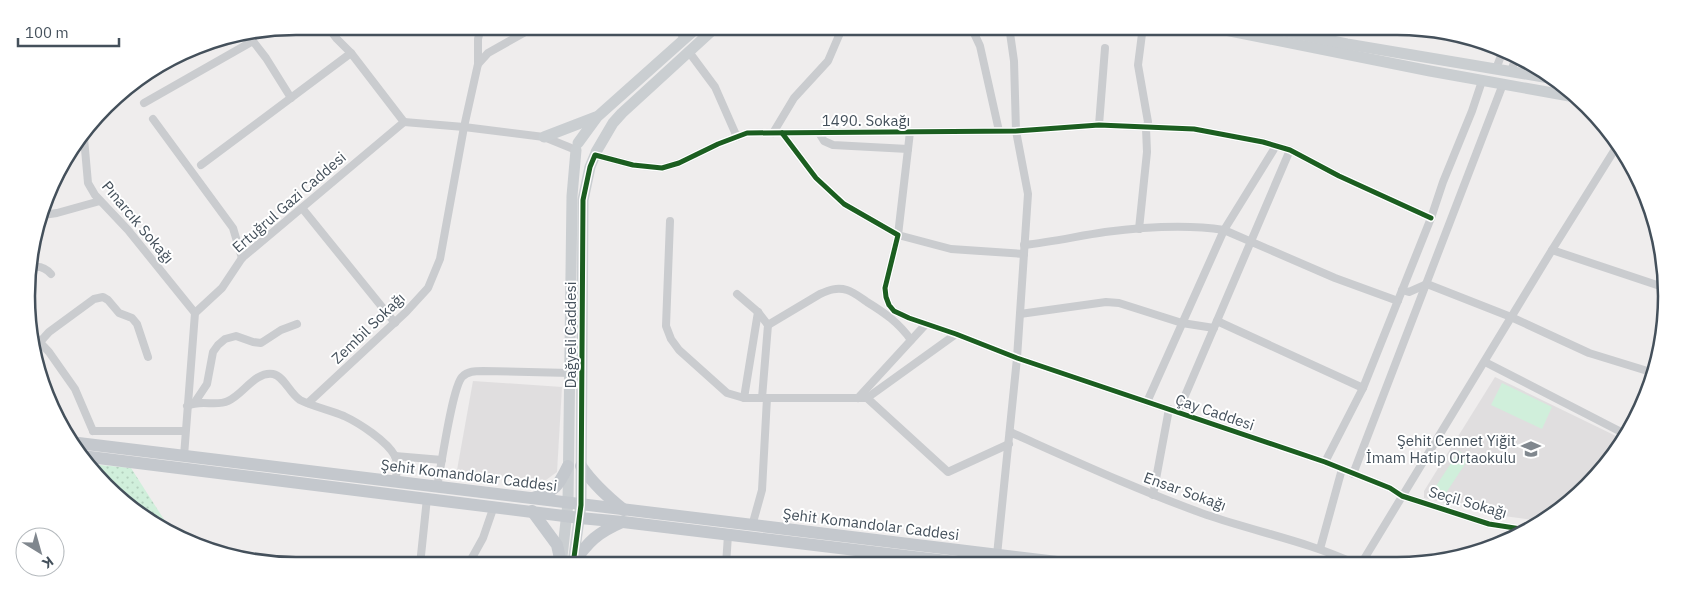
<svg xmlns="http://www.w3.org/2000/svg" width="1693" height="592" viewBox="0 0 1693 592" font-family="'IBM Plex Sans',sans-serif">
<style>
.education{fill:#e0dedf}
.grass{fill:url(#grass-dots)}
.pitch{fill:#d0efdb}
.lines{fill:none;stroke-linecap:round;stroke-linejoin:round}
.street{stroke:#cacccf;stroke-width:8}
.secondary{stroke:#caced1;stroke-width:11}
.primary{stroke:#c4c8cd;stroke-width:12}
.cycleway-casing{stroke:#fff;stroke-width:8}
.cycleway{stroke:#1b5e20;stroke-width:5}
.labels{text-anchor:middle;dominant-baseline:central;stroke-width:4;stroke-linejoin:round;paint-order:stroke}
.street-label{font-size:15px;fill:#44505b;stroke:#fff}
.poi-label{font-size:15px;fill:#44505b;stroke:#fff;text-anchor:end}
.rim{fill:none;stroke:#44505b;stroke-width:2.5}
</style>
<defs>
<pattern id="grass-dots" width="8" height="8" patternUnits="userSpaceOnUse" patternTransform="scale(1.25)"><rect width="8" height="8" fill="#d0efdb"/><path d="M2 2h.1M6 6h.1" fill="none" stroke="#b4cfbe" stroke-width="1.8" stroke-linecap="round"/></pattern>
</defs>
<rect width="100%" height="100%" fill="#efeded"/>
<g class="education">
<polygon points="1495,377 1616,436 1606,461 1575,499 1541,521 1504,516 1424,498 1424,491"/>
<polygon points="473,381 562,387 557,472 546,480 460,473 457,470"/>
</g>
<polygon class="grass" points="89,464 131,468 172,532 146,520"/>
<g class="pitch">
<polygon points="1502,383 1552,407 1542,429 1491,405"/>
<polygon points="1459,451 1469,458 1444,496 1434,489"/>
</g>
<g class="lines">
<g class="street">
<polyline points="327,26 337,39 351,53 404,122"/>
<polyline points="674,26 685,38"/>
<polyline points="974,26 973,31 980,46 999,131"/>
<polyline points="249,36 266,58 291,98"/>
<polyline points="689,52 715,87 737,137"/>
<polyline points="478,64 478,39 481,26"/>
<polyline points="1496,69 1502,53"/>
<polyline points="1511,72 1515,59"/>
<polyline points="144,103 253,41"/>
<polyline points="153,119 233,228 242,258"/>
<polyline points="404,122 464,127 544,137 576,150"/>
<polyline points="1099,125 1105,48"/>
<polyline points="910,132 898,235 951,249 1024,254"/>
<polyline points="773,133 794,98 828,61 843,26"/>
<polyline points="782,133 816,178 844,204 898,235 885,288 886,297 889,305 894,311 909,318 956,334 1017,358 1325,462 1390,488 1402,496 1489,524 1528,530"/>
<polyline points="819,133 824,141 833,145 908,149"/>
<polyline points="84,138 88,183 95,195 128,230 195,313"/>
<polyline points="595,155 633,165 662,168 679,163 718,144 747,133 1016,131 1099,125 1194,129 1263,142 1290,150 1339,176 1431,218"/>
<polyline points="201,165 351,53"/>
<polyline points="302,208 395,323"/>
<polyline points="43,215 57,213 100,201"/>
<polyline points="670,221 666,326 671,339 679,350 727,393 744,398 762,398"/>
<polyline points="1139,229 1147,152 1146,128 1148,122 1138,65 1143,26"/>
<path d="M 1024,245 C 1052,242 1078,236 1105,232 C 1144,227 1185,224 1224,230 L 1335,278 L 1398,301"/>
<polyline points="1552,250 1663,287"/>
<path d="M 29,268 C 38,265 45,267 51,274"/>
<polyline points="1402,290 1409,292 1427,284 1511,317 1589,353 1654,373"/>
<polyline points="737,294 758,312 768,325 762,398 867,398"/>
<polyline points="1020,314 1106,302 1119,303 1182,323 1214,328"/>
<polyline points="1217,321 1363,388"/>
<path d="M 768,325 L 820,294 C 829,290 837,287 847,290 C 854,292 861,298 867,302 C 885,313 899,323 911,340"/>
<polyline points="956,334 867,398 948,472 1009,444"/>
<polyline points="33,335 49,352 75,389 93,431"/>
<polyline points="40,342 49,332 94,299 103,297 108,300 119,313 132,318 137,324 148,357"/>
<polyline points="1485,362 1627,435"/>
<polyline points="744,398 758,312"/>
<polyline points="858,398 926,324"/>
<polyline points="195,402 207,384 213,352 218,345 225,339 236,336 253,342 261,343 281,330 297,324"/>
<polyline points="1147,402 1224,230 1276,146"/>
<polyline points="308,403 406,312 428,288 440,259 464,127 478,64 488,53 536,26"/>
<path d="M 187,406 C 201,399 216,407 228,401 C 243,395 255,371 273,374 C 284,376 290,394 300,400 C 314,407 330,410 344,416 C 359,423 387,441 395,456 C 398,462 396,475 396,482"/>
<polyline points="1178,412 1290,150"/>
<polyline points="1635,420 1658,362"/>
<polyline points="93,431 185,431"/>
<path d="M 1010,432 C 1075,461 1140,491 1207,515 C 1257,532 1309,542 1356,564"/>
<polyline points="184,456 195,313 222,288 242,258 404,122"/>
<polyline points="395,456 442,460"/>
<polyline points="1325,462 1363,388 1431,218 1443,182 1472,111 1482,81"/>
<polyline points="1353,474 1503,84"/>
<path d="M 437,487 C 441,468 452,388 462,377 C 468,371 475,371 483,371 L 570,373"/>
<polyline points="1153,495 1169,409"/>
<polyline points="752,526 762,490 767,398"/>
<polyline points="1320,549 1342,469"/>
<polyline points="997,555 1017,358 1028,194 1016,131 1014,61 1009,26"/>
<polyline points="1361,564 1552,250 1617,146"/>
<polyline points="420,565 427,498"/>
<polyline points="468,565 483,538 494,506"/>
<polyline points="726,565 728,535"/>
</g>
<g class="secondary">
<polyline points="1205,26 1430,71 1575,97"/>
<polyline points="1259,26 1347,44 1555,79"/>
<polyline points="544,137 596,117"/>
<polyline points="578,143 597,117 699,26"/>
<polyline points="596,152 613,123 622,113 717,26"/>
<polyline points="562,557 568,503 572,196 576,150"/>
<polyline points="573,563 581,505 583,200 590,167 595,155"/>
</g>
<g class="primary">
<polyline points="70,442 1074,564"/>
<polyline points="82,456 580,518 623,522 972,564"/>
<path d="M 581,466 C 593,484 608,497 624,510"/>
<path d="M 533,498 C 556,491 558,486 568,466"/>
<polyline points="532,511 557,545 561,563"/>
<path d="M 573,563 C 589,541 597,533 622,522"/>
</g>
<defs>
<g id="cycleway">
<polyline points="782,133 816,178 844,204 898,235 885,288 886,297 889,305 894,311 909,318 956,334 1017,358 1325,462 1390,488 1402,496 1489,524 1528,530"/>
<polyline points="573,565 581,505 583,200 590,167 595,155 633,165 662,168 679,163 718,144 747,133 1016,131 1099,125 1194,129 1263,142 1290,150 1339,176 1431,218"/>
</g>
</defs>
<use href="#cycleway" class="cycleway-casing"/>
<use href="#cycleway" class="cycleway"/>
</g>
<defs>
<symbol id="school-bare" viewBox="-9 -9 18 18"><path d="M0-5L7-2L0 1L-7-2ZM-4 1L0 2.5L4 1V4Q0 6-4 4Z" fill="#80878e" stroke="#fff" stroke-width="2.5" paint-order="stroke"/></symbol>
</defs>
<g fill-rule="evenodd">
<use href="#school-bare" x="1517" y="435" width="28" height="28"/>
</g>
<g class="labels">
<g class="street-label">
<text x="866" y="120">1490. Sokağı</text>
<text transform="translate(289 202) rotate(-41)">Ertuğrul Gazi Caddesi</text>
<text transform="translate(138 222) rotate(50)">Pınarcık Sokağı</text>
<text transform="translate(368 328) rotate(-44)">Zembil Sokağı</text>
<text transform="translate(570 335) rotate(-90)">Dağyeli Caddesi</text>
<text transform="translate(1215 412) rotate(19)">Çay Caddesi</text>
<text transform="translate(469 475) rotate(7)">Şehit Komandolar Caddesi</text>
<text transform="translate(1185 491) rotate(20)">Ensar Sokağı</text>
<text transform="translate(1468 502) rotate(16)">Seçil Sokağı</text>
<text transform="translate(871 524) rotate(7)">Şehit Komandolar Caddesi</text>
</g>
<g class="poi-label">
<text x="1516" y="440">Şehit Cennet Yiğit<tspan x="1516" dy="17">İmam Hatip Ortaokulu</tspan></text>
</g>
</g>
<path d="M0 0H1693V592H0ZM296 35H1397A261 261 0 0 1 1658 296V296A261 261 0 0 1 1397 557H296A261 261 0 0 1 35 296V296A261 261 0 0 1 296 35Z" fill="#fff" fill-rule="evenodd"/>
<path class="rim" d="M296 35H1397A261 261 0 0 1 1658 296V296A261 261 0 0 1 1397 557H296A261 261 0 0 1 35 296V296A261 261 0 0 1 296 35Z"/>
<g transform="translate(40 552) rotate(143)"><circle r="24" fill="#ffffff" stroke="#b4b9bd"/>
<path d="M0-4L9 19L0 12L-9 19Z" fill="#80878e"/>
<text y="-8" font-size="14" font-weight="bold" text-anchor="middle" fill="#44505b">K</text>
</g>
<path d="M18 38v8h101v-8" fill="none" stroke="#44505b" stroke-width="2.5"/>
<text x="25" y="38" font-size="15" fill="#44505b" stroke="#ffffff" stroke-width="4" paint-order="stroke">100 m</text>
</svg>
